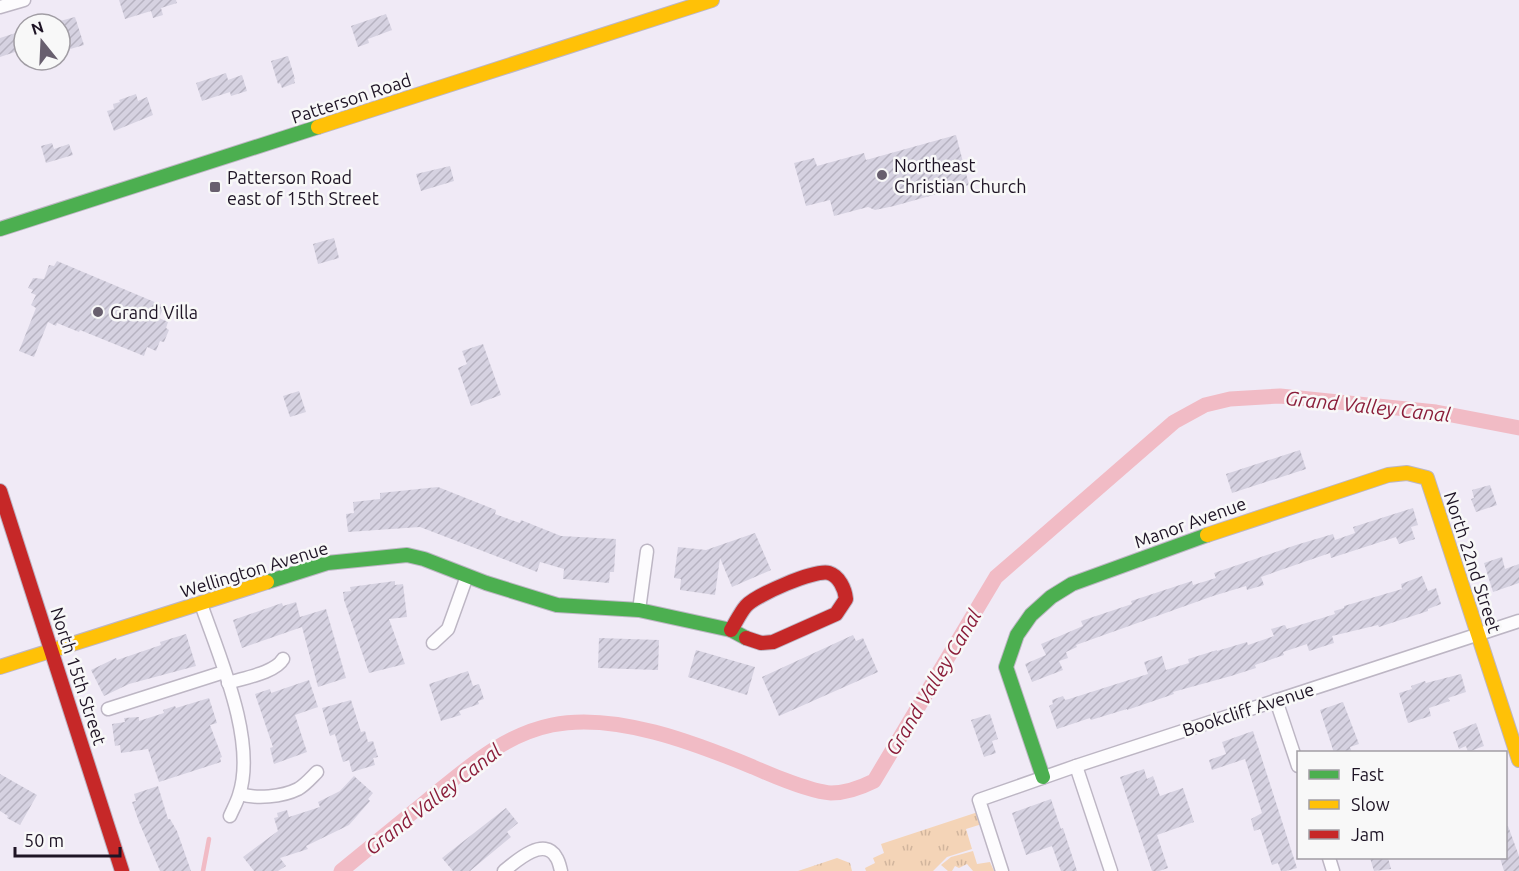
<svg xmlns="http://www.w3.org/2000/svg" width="1519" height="871" viewBox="0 0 1519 871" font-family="Ubuntu,sans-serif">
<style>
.grass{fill:url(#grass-tufts)}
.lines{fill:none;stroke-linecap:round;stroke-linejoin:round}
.stream{stroke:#f1bbc5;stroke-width:4.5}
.canal{stroke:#f1bbc5;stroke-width:15}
.building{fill:url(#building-hatch)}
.street-casing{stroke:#bdb6c4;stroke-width:15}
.fast-casing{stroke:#bdb6c4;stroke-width:16}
.slow-casing{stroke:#bdb6c4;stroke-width:16}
.jam-casing{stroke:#bdb6c4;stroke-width:16}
.street{stroke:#fdfcfe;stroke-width:12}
.fast{stroke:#4caf50;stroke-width:14}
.slow{stroke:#ffc107;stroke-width:14}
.jam{stroke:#c62828;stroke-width:14}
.poi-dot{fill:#685f6e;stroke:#f8f8f8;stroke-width:2}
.labels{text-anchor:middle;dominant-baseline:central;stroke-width:5;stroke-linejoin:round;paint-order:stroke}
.street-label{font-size:18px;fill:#1e1425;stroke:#f8f8f8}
.poi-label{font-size:18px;fill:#1e1425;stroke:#f8f8f8;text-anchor:start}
.water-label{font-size:20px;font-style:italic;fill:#8b1e3a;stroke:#f8f8f8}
</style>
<defs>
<pattern id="grass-tufts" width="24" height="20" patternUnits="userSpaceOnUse" patternTransform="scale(1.5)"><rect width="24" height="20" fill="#f4d4b7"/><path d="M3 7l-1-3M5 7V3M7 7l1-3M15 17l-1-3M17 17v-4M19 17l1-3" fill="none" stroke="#d1b59d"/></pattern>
<pattern id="building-hatch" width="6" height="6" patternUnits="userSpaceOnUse" patternTransform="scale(1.5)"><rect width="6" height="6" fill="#d6d2e1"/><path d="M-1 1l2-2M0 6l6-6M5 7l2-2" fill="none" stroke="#b7b3c1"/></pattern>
</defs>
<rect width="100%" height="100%" fill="#f0eaf6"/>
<g class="grass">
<polygon points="978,812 982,824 966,829 972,849 947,857 933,871 866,871 865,868 875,863 873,858 884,853 881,844"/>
<polygon points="973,851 977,864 990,862 994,871 973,871 967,864 959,868 955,866 952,871 948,871 941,865 951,857"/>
<polygon points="837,858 850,863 852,871 798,871"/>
</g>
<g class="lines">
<polyline class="stream" points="203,871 209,839"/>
<path class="canal" d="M 341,871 C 370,847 400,823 429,799 C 466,769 503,735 552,725 C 615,712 695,743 753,767 C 771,775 812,792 831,793 C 847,793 860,788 874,781 L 996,577 L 1174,422 L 1205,405 L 1230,399 L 1280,396 L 1436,412 L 1519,428"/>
</g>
<g class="building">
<polygon points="119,0 176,0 177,3 161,8 163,15 153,18 151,11 125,19"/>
<polygon points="386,14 392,30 368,39 369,43 358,47 351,26"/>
<polygon points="75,17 84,45 60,52 60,21"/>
<polygon points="22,31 24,49 0,57 0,38"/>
<polygon points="288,56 295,79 294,79 295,83 282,88 280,83 278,84 271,61"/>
<polygon points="226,73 228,80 242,75 247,91 231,96 230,92 202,101 196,83"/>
<polygon points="136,94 138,101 147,97 153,115 114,131 107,111 114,109 113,104 120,102 119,100"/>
<polygon points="956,135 969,185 894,206 875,210 868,207 834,216 830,200 806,206 794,163 814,158 817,166 864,153 866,160"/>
<polygon points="52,143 54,149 69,144 73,155 46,163 41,146"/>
<polygon points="450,166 454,181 421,191 416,174"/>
<polygon points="334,238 339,258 318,264 313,244"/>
<polygon points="57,261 164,306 159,318 168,322 166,328 169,330 164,342 160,341 156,351 147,347 144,356 80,330 79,332 57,323 56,326 48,322 34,357 19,351 36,308 31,305 36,295 31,293 33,290 28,288 33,278 44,279 49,265 54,266"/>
<polygon points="483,344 501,395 471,406 458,368 467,364 462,351"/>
<polygon points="299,391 306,412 290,417 283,396"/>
<polygon points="1300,450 1306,469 1232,493 1226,474"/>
<polygon points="1490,485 1497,505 1476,512 1471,499 1474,498 1472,490"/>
<polygon points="438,487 496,510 495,514 520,523 521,520 561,536 616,539 614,572 610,572 609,583 563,579 564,569 540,562 537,572 420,527 348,532 346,514 354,513 353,502 380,499 380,493"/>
<polygon points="1413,508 1418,525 1411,527 1415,539 1399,544 1396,537 1331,558 1330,553 1261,577 1264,585 1247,590 1246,586 1213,596 1076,645 1077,647 1066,652 1068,658 1059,661 1063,670 1032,682 1025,664 1046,655 1041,644 1083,626 1081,621 1132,604 1131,601 1192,581 1193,585 1216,578 1214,573 1296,545 1333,534 1335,540 1355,533 1353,527"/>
<polygon points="755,533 771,570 732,587 720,558 715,595 680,590 681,579 674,578 678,547 706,550"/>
<polygon points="1502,557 1505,569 1519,564 1519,583 1493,592 1484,563"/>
<polygon points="1422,576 1428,591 1436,588 1441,604 1428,609 1428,611 1379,627 1378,625 1332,636 1334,643 1309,651 1307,644 1283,652 1284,655 1255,665 1256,668 1231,676 1173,692 1174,694 1127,710 1127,709 1091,720 1090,718 1057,729 1049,706 1053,704 1052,700 1063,696 1065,700 1069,699 1148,674 1144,662 1162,656 1166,670 1189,663 1188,659 1217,650 1217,651 1247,642 1248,645 1274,636 1271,629 1285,625 1287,629 1335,614 1334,611 1344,608 1344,606 1402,589 1401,584"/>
<polygon points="395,581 395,585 403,584 407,617 389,619 405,664 369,673 344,600 343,592 351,591 350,587"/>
<polygon points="296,602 300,617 326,609 346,678 318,687 302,627 242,648 233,620 282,603 283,606"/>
<polygon points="186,634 196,666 129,684 104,696 91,670 116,658 117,660 161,645 160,642"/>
<polygon points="853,635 856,641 863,638 878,672 779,716 762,677"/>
<polygon points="599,638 659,640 658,670 598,668"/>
<polygon points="696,650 755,667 747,695 688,677"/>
<polygon points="468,671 473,686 479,684 484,699 478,701 479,704 459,711 461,715 441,721 429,684"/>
<polygon points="1461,674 1466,692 1448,698 1450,701 1429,708 1431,716 1408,723 1399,693 1412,689 1411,686 1425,681 1426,683"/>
<polygon points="309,680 318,707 295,715 307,752 274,764 270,748 273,747 255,694 270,689 271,693"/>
<polygon points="209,698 217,723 210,725 222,757 220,758 221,762 159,782 148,749 121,753 120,745 115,746 112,724 125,722 124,718 139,717 139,721 164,713 163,710 175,706 176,708"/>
<polygon points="351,700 361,732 365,731 368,742 373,741 378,757 373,758 375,765 352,772 349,760 343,762 335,734 330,736 322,708"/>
<polygon points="1343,702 1359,744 1350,747 1352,753 1334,753 1320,710"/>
<polygon points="990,714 998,739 992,741 996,753 984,757 971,720"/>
<polygon points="1476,723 1484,746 1468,752 1466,746 1459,749 1453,732"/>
<polygon points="1253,731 1297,868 1286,871 1281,871 1278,863 1272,865 1261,831 1260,829 1254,831 1251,819 1262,813 1245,759 1212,770 1209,760 1226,754 1222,742"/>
<polygon points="1144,769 1147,779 1153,776 1160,796 1183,788 1194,822 1157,835 1168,868 1159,871 1152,871 1120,777"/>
<polygon points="0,774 37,795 20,825 7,818 8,816 0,811"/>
<polygon points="354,776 373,793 368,799 370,801 349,825 306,846 308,849 280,858 286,866 278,871 254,871 243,857 278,831 274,818 278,817 277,813 287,810 289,817 320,807 318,802 340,791"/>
<polygon points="158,786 168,819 170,819 177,831 191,871 160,871 139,822 132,802 136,801 134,794"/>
<polygon points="1051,799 1061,829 1063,828 1077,871 1061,871 1052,846 1026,855 1012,813"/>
<polygon points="506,808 518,823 507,832 511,837 470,871 453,871 442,858"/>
<polygon points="1506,826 1508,826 1519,856 1519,871 1504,871 1500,858 1506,858"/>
<polygon points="1370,858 1388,858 1391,869 1374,871"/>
</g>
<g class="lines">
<defs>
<g id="street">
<polyline points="0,7 24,0"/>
<path d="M 201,604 C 219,656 257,741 239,795 C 237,802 233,809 230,816"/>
<polyline points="639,610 647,551"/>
<polyline points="433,643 448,629 467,576"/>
<path d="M 228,683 C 243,678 275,673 283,659"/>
<polyline points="1276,700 1298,766"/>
<polyline points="108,709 224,672"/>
<polyline points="1076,766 1111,871"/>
<path d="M 240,794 C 256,799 282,797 298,789 C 305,785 311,778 317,772"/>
<polyline points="1329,858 1333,871"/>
<path d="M 504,871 C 516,861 544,836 556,857 C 559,861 560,867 561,871"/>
<polyline points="1002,871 979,800 1076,766 1519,621"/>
</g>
<g id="fast">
<polyline points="0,229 318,127"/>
<polyline points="267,582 327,563 407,555 424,559 486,583 557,605 639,610 731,630 746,638"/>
<polyline points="1043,777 1006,667 1017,635 1031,615 1051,597 1072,584 1207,535"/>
</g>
<g id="slow">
<polyline points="318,127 712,0"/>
<polyline points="1207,535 1388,475 1407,473 1427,478 1519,760"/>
<polyline points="0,667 267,582"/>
</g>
<g id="jam">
<polyline points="0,491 122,871"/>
<path d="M 731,630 C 736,622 740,613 746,606 C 756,595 815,569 829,573 C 839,576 845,589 846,599 L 836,614 L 773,642 L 761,643 L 746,638"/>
</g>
</defs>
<use href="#street" class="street-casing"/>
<use href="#fast" class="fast-casing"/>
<use href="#slow" class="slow-casing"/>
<use href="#jam" class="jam-casing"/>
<use href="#street" class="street"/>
<use href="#fast" class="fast"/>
<use href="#slow" class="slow"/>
<use href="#jam" class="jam"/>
</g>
<g class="poi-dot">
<circle cx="882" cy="175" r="6"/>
<rect x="209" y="181" width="12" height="12" rx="3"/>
<circle cx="98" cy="312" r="6"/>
</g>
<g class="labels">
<g class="street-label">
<text transform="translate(351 98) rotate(-18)">Patterson Road</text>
<text transform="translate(1190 522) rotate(-20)">Manor Avenue</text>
<text transform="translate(1473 562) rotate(72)">North 22nd Street</text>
<text transform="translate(254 569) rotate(-17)">Wellington Avenue</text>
<text transform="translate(79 676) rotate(72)">North 15th Street</text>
<text transform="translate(1248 709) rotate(-18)">Bookcliff Avenue</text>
</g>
<g class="poi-label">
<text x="894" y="165">Northeast<tspan x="894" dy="21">Christian Church</tspan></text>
<text x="227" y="177">Patterson Road<tspan x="227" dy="21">east of 15th Street</tspan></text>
<text x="110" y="312">Grand Villa</text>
</g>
<g class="water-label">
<text transform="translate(1368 406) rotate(6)">Grand Valley Canal</text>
<text transform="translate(933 682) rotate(-59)">Grand Valley Canal</text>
<text transform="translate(433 799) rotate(-38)">Grand Valley Canal</text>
</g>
</g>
<rect x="1297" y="751" width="210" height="108" fill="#f8f8f8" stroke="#a19da4" stroke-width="1.5"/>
<rect x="1309" y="770" width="30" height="9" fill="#4caf50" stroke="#a19da4" stroke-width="1.5"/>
<text x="1351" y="781" font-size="18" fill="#1e1425">Fast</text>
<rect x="1309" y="800" width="30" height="9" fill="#ffc107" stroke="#a19da4" stroke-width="1.5"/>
<text x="1351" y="811" font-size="18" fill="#1e1425">Slow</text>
<rect x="1309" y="830" width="30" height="9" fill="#c62828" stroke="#a19da4" stroke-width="1.5"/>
<text x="1351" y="841" font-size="18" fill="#1e1425">Jam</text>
<g transform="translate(42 42) rotate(342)"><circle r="28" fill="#f8f8f8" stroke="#a19da4" stroke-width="1.5"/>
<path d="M0-4.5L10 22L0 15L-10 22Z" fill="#685f6e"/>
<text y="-9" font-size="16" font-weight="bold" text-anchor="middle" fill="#1e1425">N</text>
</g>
<path d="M15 847v9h105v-9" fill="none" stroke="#1e1425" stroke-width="3"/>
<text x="24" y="847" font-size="18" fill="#1e1425" stroke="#f8f8f8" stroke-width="4.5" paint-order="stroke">50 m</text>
</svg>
